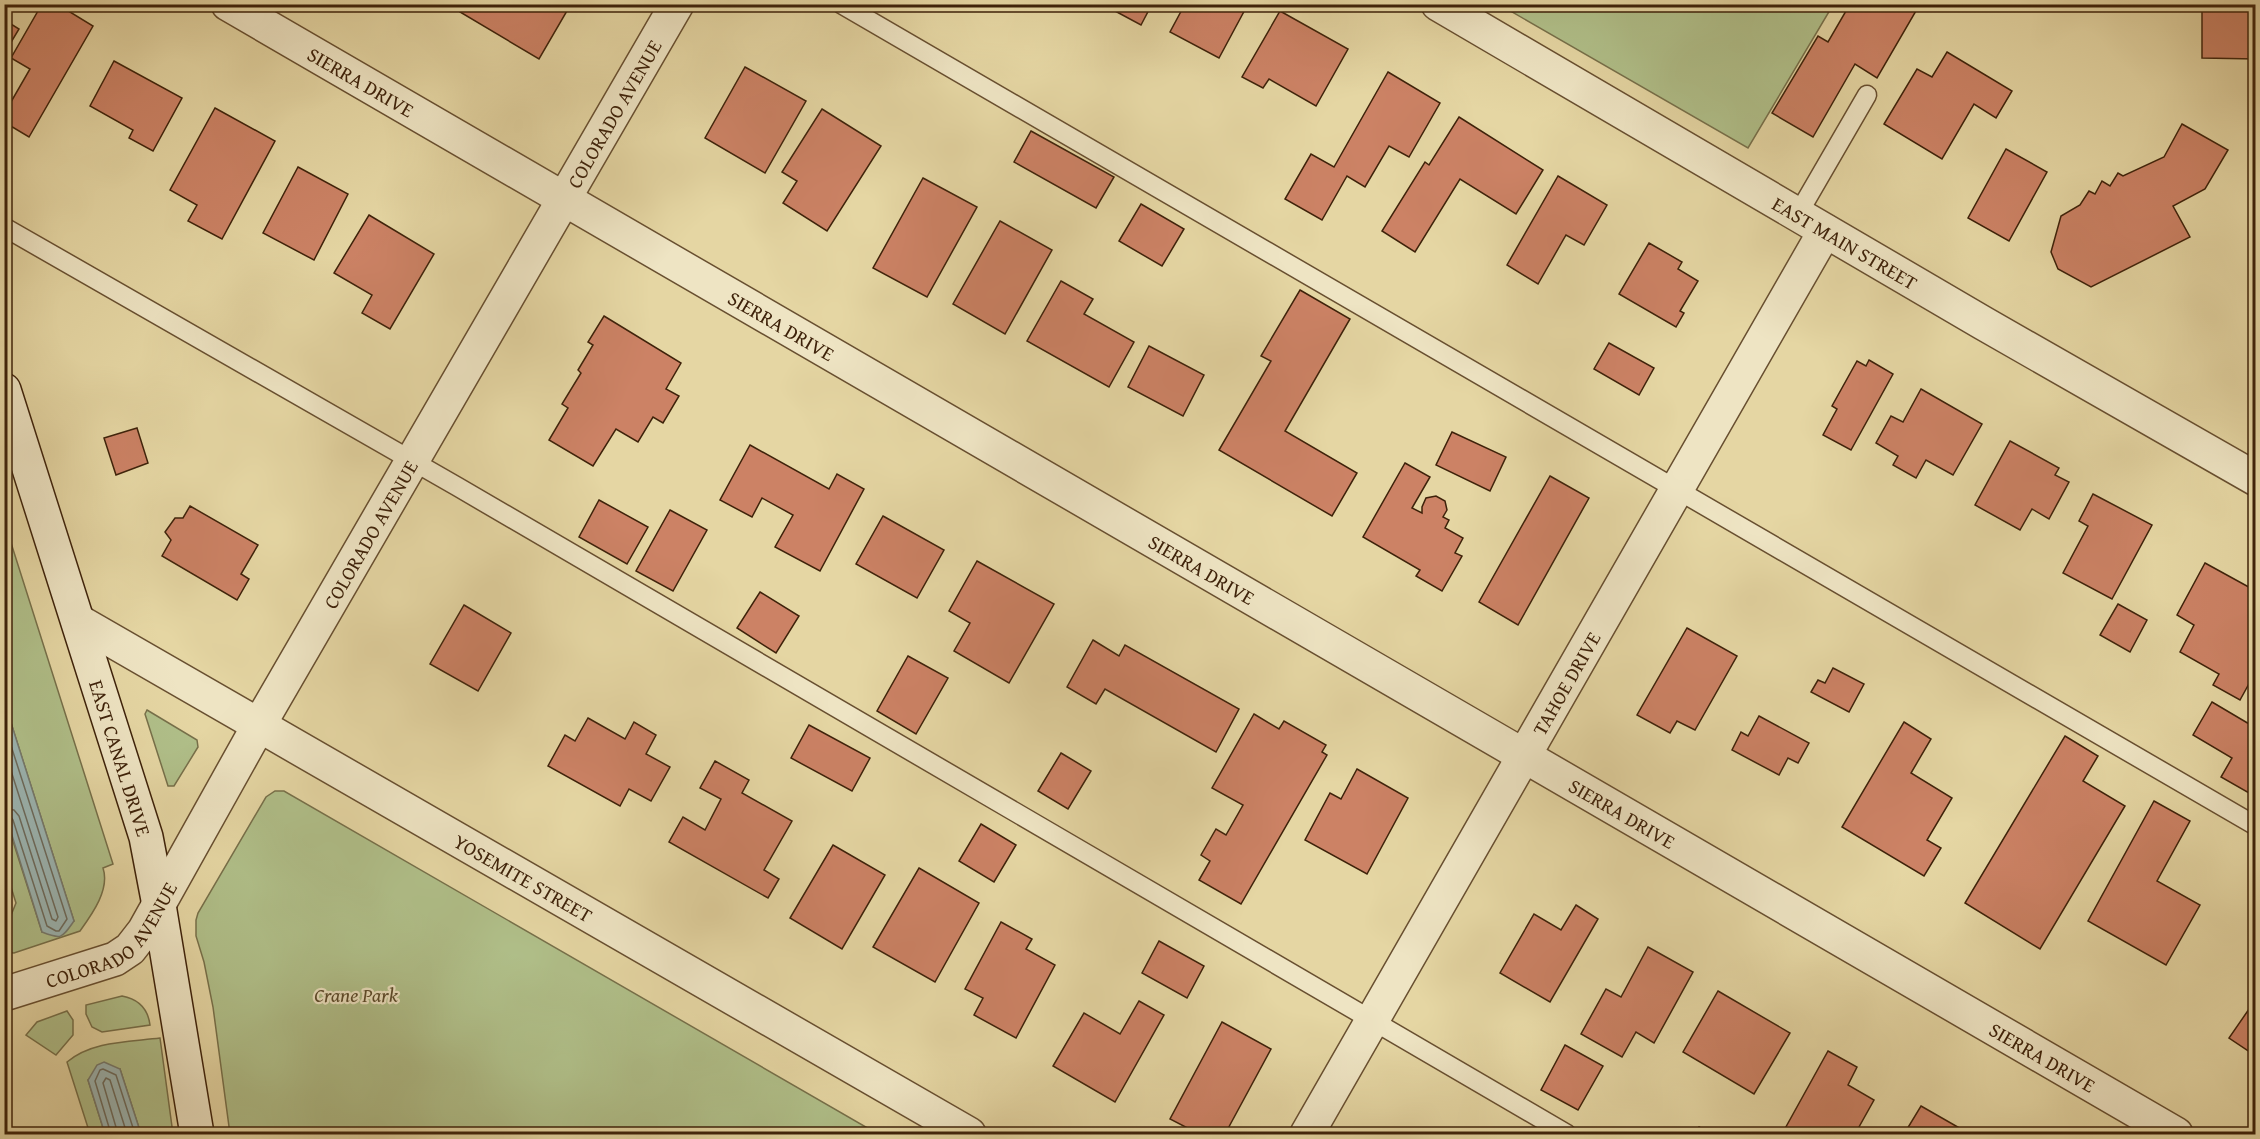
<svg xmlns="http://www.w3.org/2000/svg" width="2260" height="1139" viewBox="0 0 2260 1139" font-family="'Gentium Book Plus',serif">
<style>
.green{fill:#b0bf89;stroke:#77704a;stroke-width:1.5}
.water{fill:#9cb6b3;stroke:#767b6f;stroke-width:1.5}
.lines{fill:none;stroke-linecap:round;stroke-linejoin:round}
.shore{stroke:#6d6c5e;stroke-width:1.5}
.building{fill:#cc8265;stroke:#3e220a;stroke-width:1.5}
.service-casing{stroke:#684f30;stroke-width:21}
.minor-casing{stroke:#684f30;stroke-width:36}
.secondary-casing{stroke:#3e220a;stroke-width:36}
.service{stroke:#eee4c3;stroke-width:18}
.minor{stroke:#eee4c3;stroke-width:33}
.secondary{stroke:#eee4c3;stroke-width:33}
.labels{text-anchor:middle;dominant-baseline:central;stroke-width:4.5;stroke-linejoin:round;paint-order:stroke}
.street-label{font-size:20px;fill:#3e220a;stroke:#eee4c3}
.park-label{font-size:20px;font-style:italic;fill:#5a492a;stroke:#eee4c3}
</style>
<rect width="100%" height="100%" fill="#e5d6a3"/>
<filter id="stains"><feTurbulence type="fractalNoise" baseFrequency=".00333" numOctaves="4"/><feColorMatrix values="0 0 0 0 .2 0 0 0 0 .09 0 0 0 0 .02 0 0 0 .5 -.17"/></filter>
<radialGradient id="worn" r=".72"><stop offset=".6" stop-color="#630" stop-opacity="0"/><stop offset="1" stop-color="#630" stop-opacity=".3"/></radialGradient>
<g class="green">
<polygon points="1500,5 1833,5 1748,148"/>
<path d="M 5,524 L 113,864 L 103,868 C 110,889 93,913 80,931 L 14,953 L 5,952 L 5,930 L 16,903 L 5,868 L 4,813 L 42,932 L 74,921 L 5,704 Z"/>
<polygon points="147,710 197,740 198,747 174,786 168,786 145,714"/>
<polygon points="275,791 284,791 878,1134 230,1134 213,1007 204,962 196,936 196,920 198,913 266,797"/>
<path d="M 122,996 C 138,999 148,1009 150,1025 L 102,1032 L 92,1027 L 86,1014 L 86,1005 Z"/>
<polygon points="67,1011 73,1020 73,1035 56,1055 26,1035 37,1022"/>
<path d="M 160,1038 L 173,1134 L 141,1134 L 120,1069 L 88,1080 L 105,1134 L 90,1134 L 67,1062 C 92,1041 128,1042 160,1038 Z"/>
</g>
<g class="water">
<path d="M 5,704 L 74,921 C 62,938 62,940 42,932 L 5,813 Z"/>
<polygon points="104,1062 120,1069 141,1134 105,1134 88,1080 97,1065"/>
</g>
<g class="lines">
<g class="shore">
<polyline points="4,724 67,919 59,931 56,931 47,926 13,820 10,816 4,816"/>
<polyline points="4,749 58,917 56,921 52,919 19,816 14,810 4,808"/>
<polyline points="111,1134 95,1081 100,1070 103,1069 116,1075 135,1134"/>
<polyline points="118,1134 103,1083 106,1078 110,1080 127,1134"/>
</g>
</g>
<g class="building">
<polygon points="4,4 15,4 6,21 19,29 4,54"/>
<polygon points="42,4 57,4 93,26 29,137 4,122 4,114 30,69 11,58"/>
<polygon points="465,4 571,4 539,59 460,12"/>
<polygon points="1102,4 1152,4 1141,25"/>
<polygon points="1185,4 1248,4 1219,58 1170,32"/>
<polygon points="1850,4 1920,4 1877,78 1855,64 1813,137 1772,113 1818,36 1828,42"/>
<polygon points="2202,4 2256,4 2256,59 2202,58"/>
<polygon points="1280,11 1348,49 1316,106 1269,79 1263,88 1242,77"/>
<polygon points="1947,52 2012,91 1996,118 1974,104 1942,159 1884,124 1917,69 1932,77"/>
<polygon points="114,61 182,98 153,151 129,138 133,130 90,106"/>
<polygon points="745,67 806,101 765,173 705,138"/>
<polygon points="1388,72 1440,103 1409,157 1389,146 1365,187 1347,176 1322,220 1285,199 1311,154 1334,167"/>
<polygon points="215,108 275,141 222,239 188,221 197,205 170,190"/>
<polygon points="822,109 881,146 827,231 783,203 797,181 782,172"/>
<polygon points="1459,117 1543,170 1516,214 1460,179 1415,252 1382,231 1425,162 1429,165"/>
<polygon points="2182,124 2228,150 2205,189 2173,206 2190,237 2091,287 2058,269 2051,252 2061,216 2080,205 2089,191 2095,194 2102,181 2110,186 2118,173 2123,176 2164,157"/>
<polygon points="1031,131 1114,177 1096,208 1014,162"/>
<polygon points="2006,149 2047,172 2009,241 1968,218"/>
<polygon points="298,167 348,194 314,260 263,233"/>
<polygon points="1558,176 1607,205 1584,245 1566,235 1538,284 1507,265"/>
<polygon points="923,178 977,207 927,297 873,268"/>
<polygon points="1141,204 1184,229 1162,266 1119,241"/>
<polygon points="369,215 434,254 390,329 362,313 372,295 334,273"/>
<polygon points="1000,221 1052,250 1005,334 953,304"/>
<polygon points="1649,243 1682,262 1678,269 1698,281 1680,311 1684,313 1676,327 1619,294"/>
<polygon points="1061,281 1093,299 1084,314 1134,342 1109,387 1027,341"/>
<polygon points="1300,290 1350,319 1285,431 1357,473 1332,516 1219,450 1271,361 1261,356"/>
<polygon points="604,316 681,363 666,389 679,396 663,423 653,417 638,442 616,429 593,466 549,440 568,408 562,404 581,373 578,370 593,345 588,342"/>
<polygon points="1609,343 1654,368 1639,395 1594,369"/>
<polygon points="1149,346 1204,375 1183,416 1128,387"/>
<polygon points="1869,360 1893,374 1851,450 1823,435 1837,409 1832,406 1857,361 1866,366"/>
<polygon points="1921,389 1982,424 1953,475 1926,460 1916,478 1893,465 1898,456 1876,443 1891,416 1903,422"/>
<polygon points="137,428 148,463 116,475 104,438"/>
<polygon points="1452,432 1506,457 1490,491 1436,465"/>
<polygon points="2010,441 2059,468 2055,475 2069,482 2049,519 2032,509 2020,530 1975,505"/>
<polygon points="750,445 829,489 837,474 864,489 820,571 775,547 793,515 762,498 752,517 720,500"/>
<polygon points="1405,463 1430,477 1412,508 1422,513 1422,507 1426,498 1436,496 1445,501 1447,510 1443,517 1449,520 1445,528 1463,538 1455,553 1462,556 1442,591 1416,576 1420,570 1363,537"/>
<polygon points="1550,476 1589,498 1518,625 1479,602"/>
<polygon points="2093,494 2152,525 2112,599 2063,573 2088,526 2079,521"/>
<polygon points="599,500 648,527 627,564 579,537"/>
<polygon points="190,506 258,545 241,574 249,579 237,600 162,556 171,540 165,532 175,518 183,518"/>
<polygon points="670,510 707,530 673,591 636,571"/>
<polygon points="883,516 944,550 917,598 856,564"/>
<polygon points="977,561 1054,604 1009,683 954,651 970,623 949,611"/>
<polygon points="2205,563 2256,591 2256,671 2240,700 2213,685 2219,674 2180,652 2194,625 2177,615"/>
<polygon points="760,592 799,616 776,653 737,628"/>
<polygon points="2118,604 2147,620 2130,652 2100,635"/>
<polygon points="464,605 511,633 478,691 430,664"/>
<polygon points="1687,628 1737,656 1695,730 1677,721 1670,733 1637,715"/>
<polygon points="1093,640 1119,656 1125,645 1239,709 1216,752 1105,689 1096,704 1067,687"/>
<polygon points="908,656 948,678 916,734 877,711"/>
<polygon points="1833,668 1864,684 1849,712 1811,692 1818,680 1825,683"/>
<polygon points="2212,702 2256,728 2256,797 2221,777 2232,758 2193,735"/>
<polygon points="1254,714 1279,729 1284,721 1326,745 1322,752 1327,755 1241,904 1199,880 1210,861 1201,855 1216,829 1226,835 1243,805 1212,788"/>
<polygon points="1759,716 1809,743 1798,763 1788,758 1779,775 1732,750 1741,732 1748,736"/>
<polygon points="588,718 625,739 634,722 656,735 646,754 670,767 651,801 629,789 620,806 548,766 565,735 575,741"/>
<polygon points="1904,722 1931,739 1911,773 1952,798 1927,840 1941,848 1924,876 1842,827"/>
<polygon points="809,725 870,758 852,791 791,758"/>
<polygon points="2065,736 2098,756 2083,781 2125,806 2040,949 1965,903"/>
<polygon points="1061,753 1091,771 1068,809 1038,791"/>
<polygon points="715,761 749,780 742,793 792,821 764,870 779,879 768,898 669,842 683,817 705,830 721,799 700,788"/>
<polygon points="1357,769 1408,798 1367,874 1305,840 1330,793 1341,799"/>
<polygon points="2154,801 2190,821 2157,881 2200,905 2166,965 2088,921"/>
<polygon points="981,824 1016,845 994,882 959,861"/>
<polygon points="833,845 885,875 842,949 790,918"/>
<polygon points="919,868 979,903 935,982 873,947"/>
<polygon points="1576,905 1598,919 1550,1002 1500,973 1534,914 1561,930"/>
<polygon points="1001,922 1032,939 1026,949 1055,965 1016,1038 974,1015 983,998 965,989"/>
<polygon points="1159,941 1204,966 1187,998 1142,973"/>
<polygon points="1648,947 1693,972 1654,1043 1636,1032 1622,1057 1581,1034 1606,989 1621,997"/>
<polygon points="1718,991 1790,1033 1754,1094 1683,1052"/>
<polygon points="2256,999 2256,1056 2229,1038"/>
<polygon points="1139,1001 1164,1015 1115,1102 1053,1066 1084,1013 1120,1034"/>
<polygon points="1222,1022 1271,1049 1225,1134 1199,1134 1170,1119"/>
<polygon points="1565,1045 1603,1066 1578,1110 1541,1090"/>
<polygon points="1828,1051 1857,1067 1848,1085 1874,1100 1855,1134 1782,1134"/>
<polygon points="1921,1106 1970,1134 1904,1134"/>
<polygon points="1699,1127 1713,1134 1695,1134"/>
</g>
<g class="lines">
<defs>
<g id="service">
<polyline points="841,4 2256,826"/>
<polyline points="1798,214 1867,95"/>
<polyline points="4,227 458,487 1567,1134"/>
</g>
<g id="minor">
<path id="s1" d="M 228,4 L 2176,1134"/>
<path id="s2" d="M 1438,4 L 1983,323 L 2256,479"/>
<path id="s3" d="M 78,621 L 969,1134"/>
<path id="s4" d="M 4,994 L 115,959 L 130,949 L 144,931 L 259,725 L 677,4"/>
<path id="s5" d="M 1307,1134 L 1825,231"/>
</g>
<g id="secondary">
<path id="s6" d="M 4,390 L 146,837 L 159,905 L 197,1134"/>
</g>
</defs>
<use href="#service" class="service-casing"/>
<use href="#minor" class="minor-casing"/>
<use href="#secondary" class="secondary-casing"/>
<use href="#service" class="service"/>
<use href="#minor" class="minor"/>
<use href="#secondary" class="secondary"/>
</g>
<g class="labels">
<g class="street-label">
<text stroke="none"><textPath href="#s1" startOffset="154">SIERRA DRIVE</textPath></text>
<text stroke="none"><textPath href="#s4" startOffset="1100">COLORADO AVENUE</textPath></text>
<text stroke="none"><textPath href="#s2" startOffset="472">EAST MAIN STREET</textPath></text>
<text stroke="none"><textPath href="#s1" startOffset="640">SIERRA DRIVE</textPath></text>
<text stroke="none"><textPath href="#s4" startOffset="614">COLORADO AVENUE</textPath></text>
<text stroke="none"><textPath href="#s1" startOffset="1126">SIERRA DRIVE</textPath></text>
<text stroke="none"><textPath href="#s5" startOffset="520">TAHOE DRIVE</textPath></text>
<text stroke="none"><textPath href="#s6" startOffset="386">EAST CANAL DRIVE</textPath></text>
<text stroke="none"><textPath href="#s1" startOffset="1612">SIERRA DRIVE</textPath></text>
<text stroke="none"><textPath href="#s3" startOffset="514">YOSEMITE STREET</textPath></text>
<text stroke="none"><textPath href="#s4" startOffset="128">COLORADO AVENUE</textPath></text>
<text stroke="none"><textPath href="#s1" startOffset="2098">SIERRA DRIVE</textPath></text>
</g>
<g class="park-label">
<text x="356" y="994">Crane Park</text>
</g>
</g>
<rect width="2260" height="1139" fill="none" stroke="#e5d6a3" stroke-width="24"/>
<rect x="6" y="6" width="2248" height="1127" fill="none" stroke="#3e220a" stroke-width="3"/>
<rect x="12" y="12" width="2236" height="1115" fill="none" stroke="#3e220a" stroke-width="1.5"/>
<rect width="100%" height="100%" filter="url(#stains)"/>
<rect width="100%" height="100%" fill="url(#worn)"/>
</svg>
